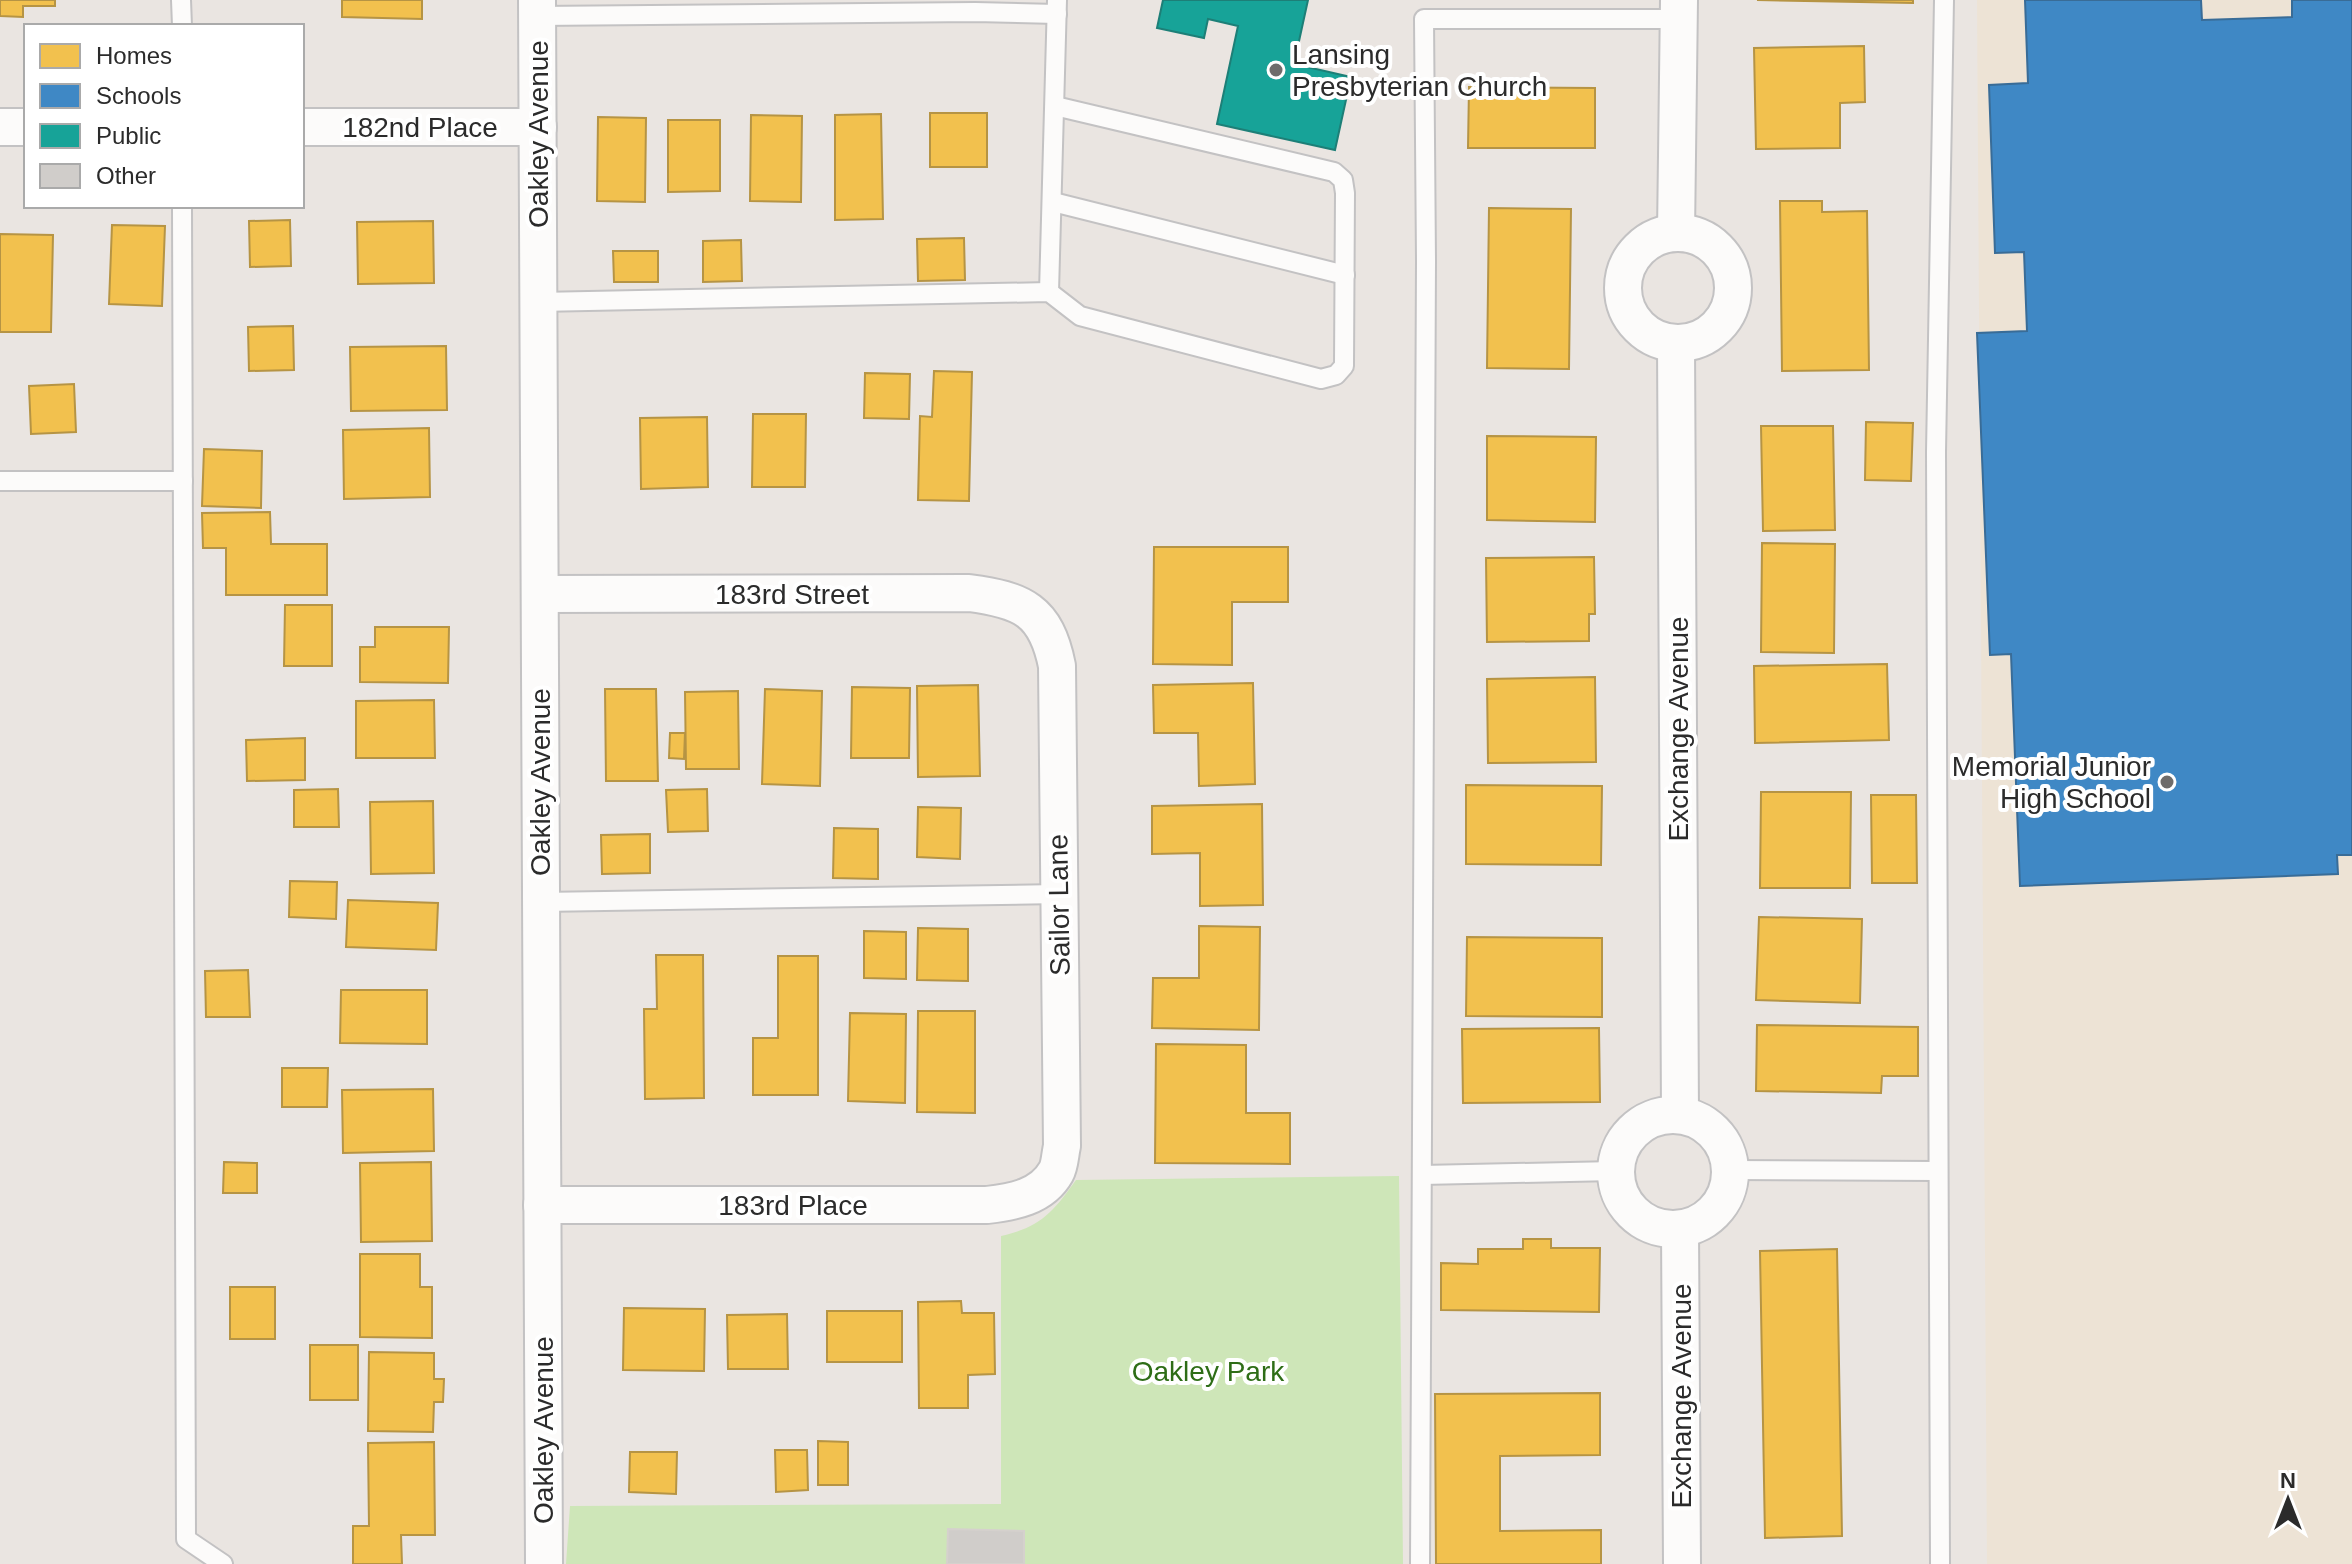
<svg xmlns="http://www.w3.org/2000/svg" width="2352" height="1564" viewBox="0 0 2352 1564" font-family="Arial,sans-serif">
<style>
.education{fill:#ede3d5}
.green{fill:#cee6b8}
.homes{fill:#f2c14e;stroke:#b69444;stroke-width:2}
.schools{fill:#3f88c5;stroke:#396c97;stroke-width:2}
.public{fill:#17a398;stroke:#1d7f77;stroke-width:2}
.building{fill:#d0cdca;stroke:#d5d1cd;stroke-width:2}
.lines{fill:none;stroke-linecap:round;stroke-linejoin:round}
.lane-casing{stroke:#c3c2c3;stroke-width:22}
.street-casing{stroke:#c3c2c3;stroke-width:40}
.lane{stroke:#fcfbfa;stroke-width:18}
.street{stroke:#fcfbfa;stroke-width:36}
.poi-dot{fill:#6e6c6b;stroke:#fff;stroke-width:3}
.labels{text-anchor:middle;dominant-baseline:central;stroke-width:8;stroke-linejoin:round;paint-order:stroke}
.poi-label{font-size:28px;fill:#2b2b2b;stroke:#fff;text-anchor:start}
.street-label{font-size:28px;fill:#2b2b2b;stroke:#fff}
.park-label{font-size:28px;fill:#2e6d17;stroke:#fff}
</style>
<rect width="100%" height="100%" fill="#eae5e1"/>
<polygon class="education" points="1977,0 2352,0 2352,1564 1987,1564"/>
<path class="green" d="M 1399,1176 L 1403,1564 L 566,1564 L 570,1506 L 1001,1504 L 1001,1236 C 1041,1227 1053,1212 1076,1180 Z"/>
<g class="homes">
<polygon points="0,0 55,0 55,6 23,6 23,17 0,16"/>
<polygon points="342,0 422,0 422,19 342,17"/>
<polygon points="1757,0 1913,0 1913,3"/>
<polygon points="1864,46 1865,102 1840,103 1840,148 1756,149 1754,48"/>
<polygon points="1469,87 1595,88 1595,148 1468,148"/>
<rect x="930" y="113" width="57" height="54"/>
<polygon points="881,114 883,219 835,220 835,115"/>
<polygon points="751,115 802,116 801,202 750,201"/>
<polygon points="598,117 646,118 645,202 597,201"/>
<polygon points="668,120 720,120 720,191 668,192"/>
<polygon points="1780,201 1822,201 1822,212 1867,211 1869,370 1782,371"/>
<polygon points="1489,208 1571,209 1569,369 1487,368"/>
<polygon points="290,220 291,266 250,267 249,221"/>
<polygon points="433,221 434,283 358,284 357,222"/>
<polygon points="112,225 165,226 162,306 109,304"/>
<polygon points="0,234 53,235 51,332 0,332"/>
<polygon points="964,238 965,280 918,281 917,239"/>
<polygon points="741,240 742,281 703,282 703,241"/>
<polygon points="613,251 658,251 658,282 614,282"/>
<polygon points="293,326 294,370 249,371 248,327"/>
<polygon points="446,346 447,410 351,411 350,347"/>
<polygon points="934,371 972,372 969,501 918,500 920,416 932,417"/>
<polygon points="865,373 910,374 909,419 864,418"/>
<polygon points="74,384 76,432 31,434 29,386"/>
<polygon points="753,414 806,414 805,487 752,487"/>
<polygon points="707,417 708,487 641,489 640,418"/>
<polygon points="1866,422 1913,423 1911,481 1865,480"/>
<polygon points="1761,426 1833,426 1835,530 1763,531"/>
<polygon points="429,428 430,497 344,499 343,430"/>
<polygon points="1487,436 1596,437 1595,522 1487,520"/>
<polygon points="204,449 262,451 261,508 202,506"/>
<polygon points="270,512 271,544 327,544 327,595 226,595 226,548 203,548 202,513"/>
<polygon points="1762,543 1835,544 1834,653 1761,652"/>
<polygon points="1154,547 1288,547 1288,602 1232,602 1232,665 1153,664"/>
<polygon points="1594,557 1595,614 1589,614 1589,641 1487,642 1486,558"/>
<polygon points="285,605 332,605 332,666 284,666"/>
<polygon points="375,627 449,627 448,683 360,682 360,647 375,647"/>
<polygon points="1887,664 1889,740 1755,743 1754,666"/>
<polygon points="1595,677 1596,762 1488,763 1487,679"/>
<polygon points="1253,683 1255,784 1199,786 1198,733 1154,733 1153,685"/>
<polygon points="978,685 980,776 918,777 917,686"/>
<polygon points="852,687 910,688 909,758 851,758"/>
<polygon points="605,689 656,689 658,781 606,781"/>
<polygon points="765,689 822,691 820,786 762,784"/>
<polygon points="738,691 739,769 686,769 685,692"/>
<polygon points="434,700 435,758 356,758 356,701"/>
<polygon points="670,733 685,733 684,759 669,758"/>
<polygon points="305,738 305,780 247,781 246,740"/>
<polygon points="1466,785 1602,786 1601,865 1466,864"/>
<polygon points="338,789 339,827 294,827 294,790"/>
<polygon points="707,789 708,831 668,832 666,790"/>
<polygon points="1761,792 1851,792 1850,888 1760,888"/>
<polygon points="1871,795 1916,795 1917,883 1872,883"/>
<polygon points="433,801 434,873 371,874 370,802"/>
<polygon points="1262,804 1263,905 1200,906 1200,853 1152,854 1152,806"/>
<polygon points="918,807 961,808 960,859 917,857"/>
<polygon points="834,828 878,829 878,879 833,878"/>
<polygon points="650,834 650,873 602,874 601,835"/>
<polygon points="290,881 337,882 336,919 289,917"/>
<polygon points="348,900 438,903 436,950 346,947"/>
<polygon points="1759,917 1862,919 1860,1003 1756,1000"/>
<polygon points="1199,926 1260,927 1259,1030 1152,1028 1153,978 1199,978"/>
<polygon points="918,928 968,929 968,981 917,980"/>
<polygon points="864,931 906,932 906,979 864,978"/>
<polygon points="1467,937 1602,938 1602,1017 1466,1016"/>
<polygon points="656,955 703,955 704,1098 645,1099 644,1009 657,1009"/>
<polygon points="778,956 818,956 818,1095 753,1095 753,1038 778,1038"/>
<polygon points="248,970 250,1017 206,1017 205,971"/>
<polygon points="341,990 427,990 427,1044 340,1043"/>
<polygon points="918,1011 975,1011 975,1113 917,1112"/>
<polygon points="850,1013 906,1014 905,1103 848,1101"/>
<polygon points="1757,1025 1918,1027 1918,1076 1882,1076 1881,1093 1756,1091"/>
<polygon points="1599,1028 1600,1102 1463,1103 1462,1029"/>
<polygon points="1156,1044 1246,1045 1246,1113 1290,1113 1290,1164 1155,1163"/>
<polygon points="282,1068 328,1068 327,1107 282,1107"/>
<polygon points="433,1089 434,1151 343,1153 342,1090"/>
<polygon points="224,1162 257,1163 257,1193 223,1193"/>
<polygon points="431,1162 432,1241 361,1242 360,1163"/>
<polygon points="1523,1239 1551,1239 1551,1248 1600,1248 1599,1312 1441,1310 1441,1263 1478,1264 1478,1249 1523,1249"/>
<polygon points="1837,1249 1842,1536 1765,1538 1760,1251"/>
<polygon points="360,1254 420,1254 420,1287 432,1287 432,1338 360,1337"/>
<rect x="230" y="1287" width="45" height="52"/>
<polygon points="961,1301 962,1313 994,1313 995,1374 968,1375 968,1408 919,1408 918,1302"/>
<polygon points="624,1308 705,1309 704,1371 623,1370"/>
<rect x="827" y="1311" width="75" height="51"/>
<polygon points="787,1314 788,1369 728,1369 727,1315"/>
<rect x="310" y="1345" width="48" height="55"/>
<polygon points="369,1352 434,1353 434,1379 444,1379 443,1402 434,1402 433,1432 368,1431"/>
<polygon points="1600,1393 1600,1455 1500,1456 1500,1531 1601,1530 1601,1564 1436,1564 1435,1394"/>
<polygon points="818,1441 848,1442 848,1485 818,1485"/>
<polygon points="434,1442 435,1535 401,1535 402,1564 353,1564 353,1526 369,1526 368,1443"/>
<polygon points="775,1450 807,1450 808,1490 776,1492"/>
<polygon points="630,1452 677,1452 676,1494 629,1492"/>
</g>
<polygon class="schools" points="2025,0 2201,0 2202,20 2292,17 2292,0 2352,0 2352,855 2337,855 2338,874 2020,886 2011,654 1990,655 1977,333 2027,331 2024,252 1995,253 1989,85 2028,83"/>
<polygon class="public" points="1163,0 1308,0 1294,64 1351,77 1335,150 1217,124 1238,26 1208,19 1204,38 1157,28"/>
<polygon class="building" points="948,1529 1024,1531 1024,1564 947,1564"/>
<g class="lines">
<defs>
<g id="lane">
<polyline points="181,0 182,26"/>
<polyline points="537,16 975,12 1057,14"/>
<polyline points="1053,202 1345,275"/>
<polyline points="182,206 186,1539 223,1564"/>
<polyline points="1049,292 1057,0"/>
<polyline points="538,302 1049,292 1080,316 1321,379 1336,375 1344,366 1345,193 1343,180 1334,172 1055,106"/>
<polyline points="0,481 183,481"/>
<polyline points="541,902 1059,894"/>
<polyline points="1730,1170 1938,1171"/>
<polyline points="1422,1175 1615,1171"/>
<polyline points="1420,1564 1426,261 1424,19 1679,19"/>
<polyline points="1940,1564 1936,452 1944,0"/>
</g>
<g id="street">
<polyline points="537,0 544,1564"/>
<polyline points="0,127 26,127"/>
<polyline points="302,127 538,127"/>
<circle cx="1678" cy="288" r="55"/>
<polyline points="1676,233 1679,0"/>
<polyline points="1676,344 1680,1115"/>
<path d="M 540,594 L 969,593 C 1022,600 1046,610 1057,666 L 1062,1146 C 1060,1154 1060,1165 1056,1172 C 1042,1197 1013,1202 987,1205 L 542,1205"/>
<circle cx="1673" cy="1172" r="57"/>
<polyline points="1680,1229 1682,1564"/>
</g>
</defs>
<use href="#lane" class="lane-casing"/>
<use href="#street" class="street-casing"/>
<use href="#lane" class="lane"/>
<use href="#street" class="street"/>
</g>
<g class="poi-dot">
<circle cx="1276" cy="70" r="8"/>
<circle cx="2167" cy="782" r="8"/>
</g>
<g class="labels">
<g class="poi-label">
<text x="1292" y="54">Lansing<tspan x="1292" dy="32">Presbyterian Church</tspan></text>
<text x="2151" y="766" text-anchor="end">Memorial Junior<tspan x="2151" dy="32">High School</tspan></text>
</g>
<g class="street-label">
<text x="420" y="127">182nd Place</text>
<text transform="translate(538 134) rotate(-90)">Oakley Avenue</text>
<text x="792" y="594">183rd Street</text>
<text transform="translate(1678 729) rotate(-90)">Exchange Avenue</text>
<text transform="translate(540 782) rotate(-90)">Oakley Avenue</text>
<text transform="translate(1059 905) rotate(-91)">Sailor Lane</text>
<text x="793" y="1205">183rd Place</text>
<text transform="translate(1681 1396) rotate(-90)">Exchange Avenue</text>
<text transform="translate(543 1430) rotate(-90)">Oakley Avenue</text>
</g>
<g class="park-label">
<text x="1208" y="1371">Oakley Park</text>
</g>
</g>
<rect x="24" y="24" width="280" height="184" fill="#ffffff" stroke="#aaaaaa" stroke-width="2"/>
<rect x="40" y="44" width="40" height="24" fill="#f2c14e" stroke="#aaaaaa" stroke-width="2"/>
<text x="96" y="64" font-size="24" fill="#2b2b2b">Homes</text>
<rect x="40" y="84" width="40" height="24" fill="#3f88c5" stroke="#aaaaaa" stroke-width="2"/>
<text x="96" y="104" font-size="24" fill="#2b2b2b">Schools</text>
<rect x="40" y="124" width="40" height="24" fill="#17a398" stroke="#aaaaaa" stroke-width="2"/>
<text x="96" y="144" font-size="24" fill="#2b2b2b">Public</text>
<rect x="40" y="164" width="40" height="24" fill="#d0cdca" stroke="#aaaaaa" stroke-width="2"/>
<text x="96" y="184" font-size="24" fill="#2b2b2b">Other</text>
<g transform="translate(2288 1500)" stroke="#ffffff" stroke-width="6" paint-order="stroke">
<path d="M0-6L14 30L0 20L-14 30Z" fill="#2b2b2b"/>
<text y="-12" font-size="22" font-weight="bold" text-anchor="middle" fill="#2b2b2b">N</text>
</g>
</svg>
